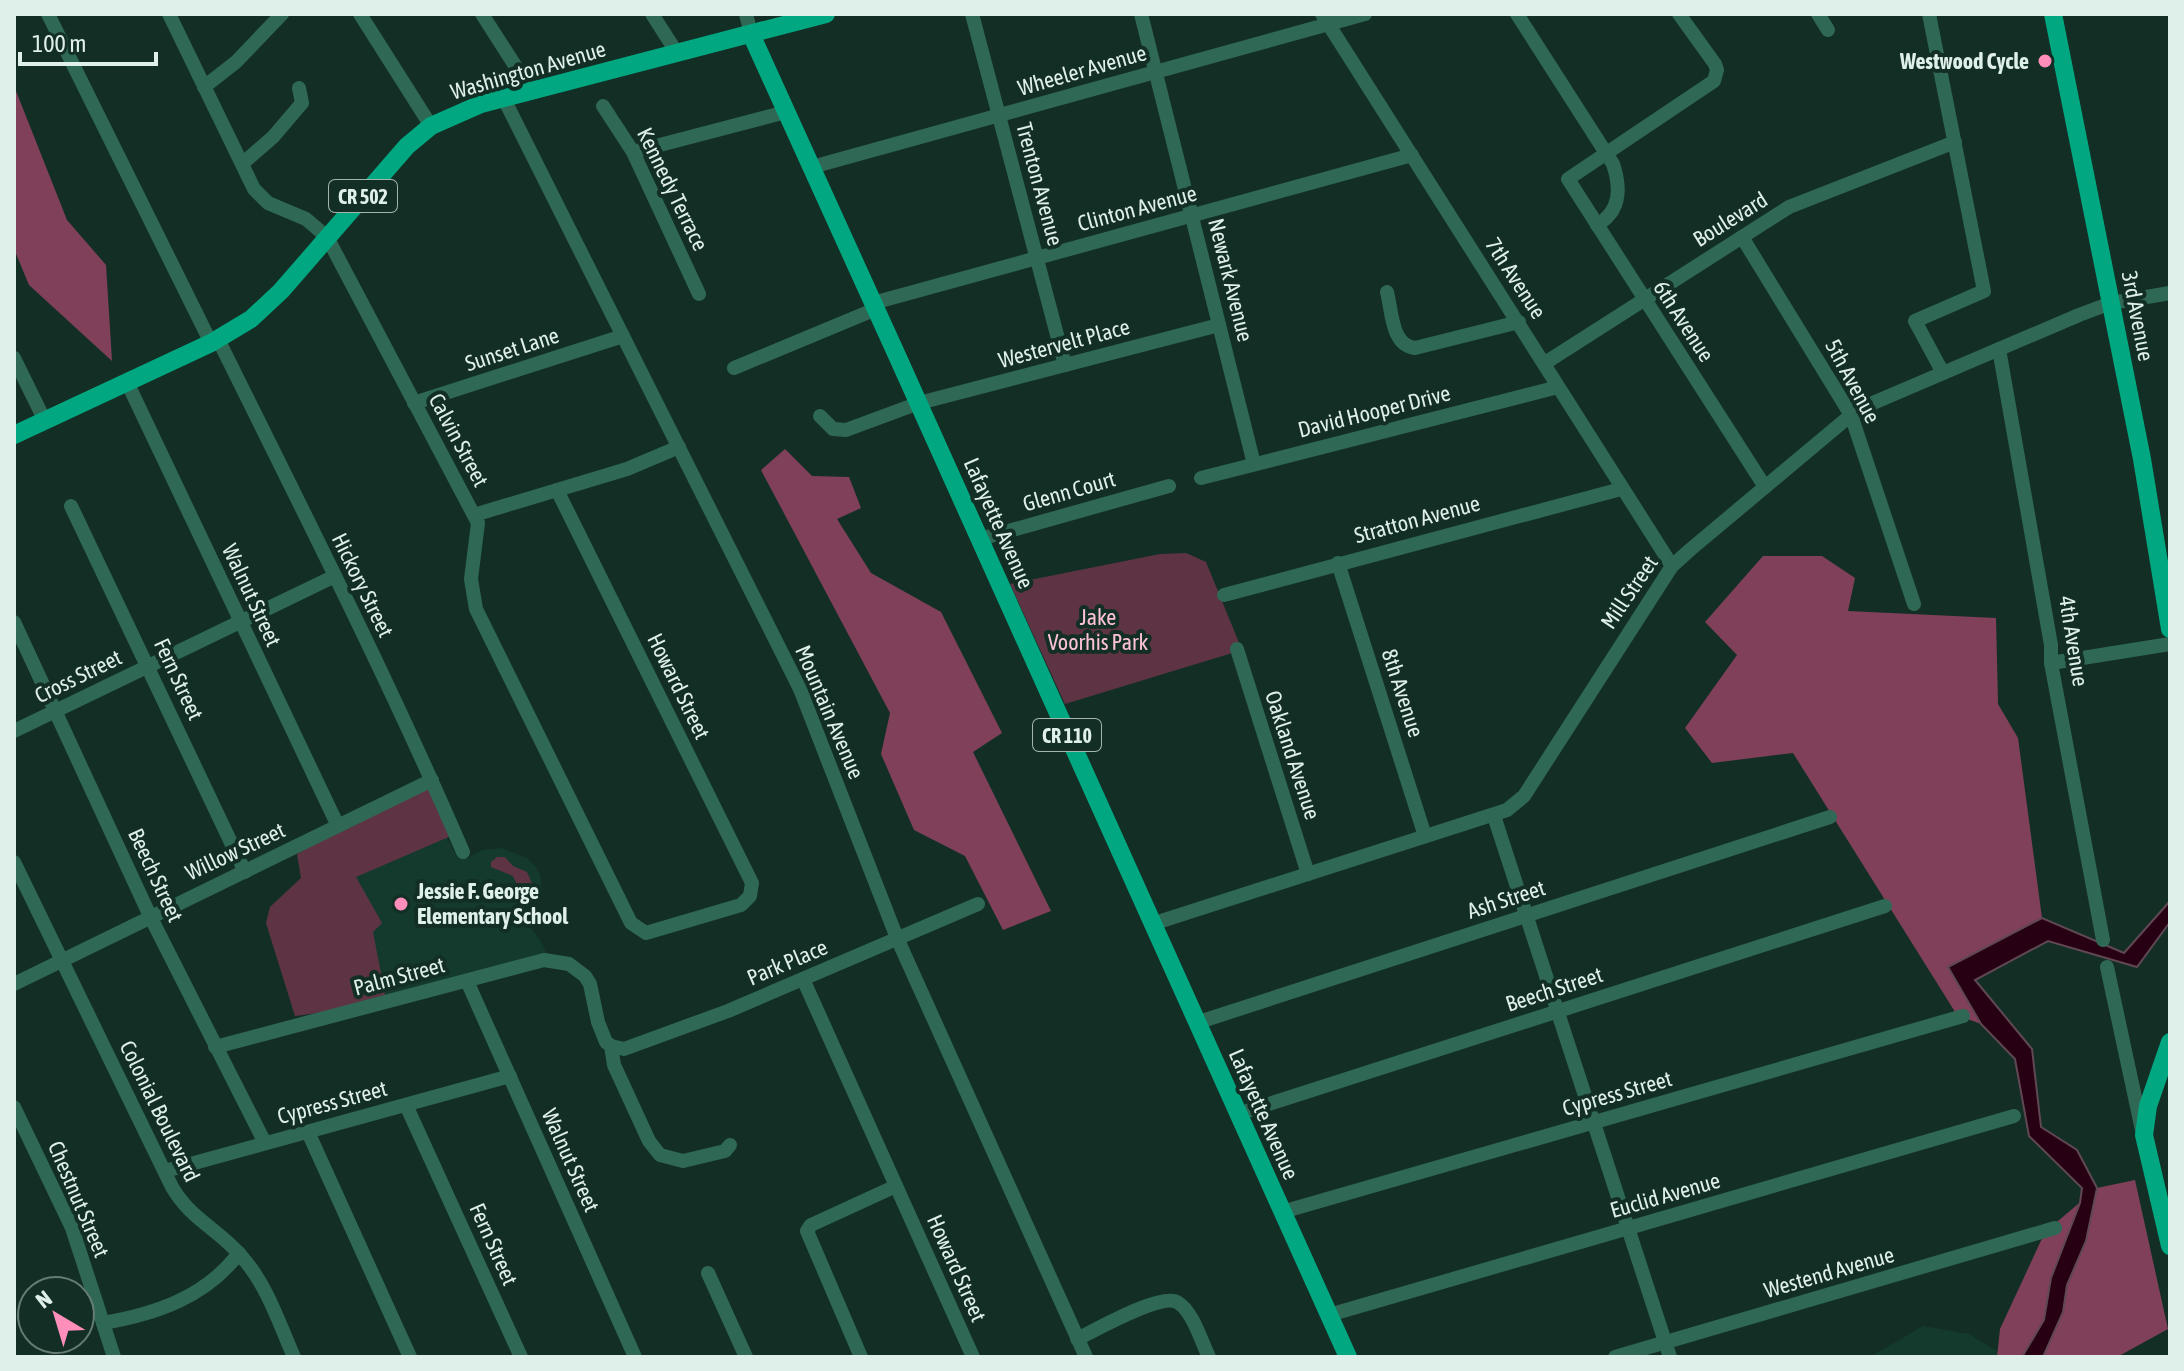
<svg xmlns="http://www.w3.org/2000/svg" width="2184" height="1371" viewBox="0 0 2184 1371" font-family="'Asap Condensed',sans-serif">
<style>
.built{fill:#143a2e}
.green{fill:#5e3444}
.forest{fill:#80405a}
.water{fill:#280013;stroke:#5f4853;stroke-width:2}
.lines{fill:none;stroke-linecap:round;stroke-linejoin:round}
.minor{stroke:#2f6855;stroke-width:14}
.major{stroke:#00a780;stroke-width:18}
.poi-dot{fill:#ff8ebb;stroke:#132f25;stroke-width:3}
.labels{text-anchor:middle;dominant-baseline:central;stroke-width:8;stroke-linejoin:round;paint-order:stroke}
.shield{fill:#132f25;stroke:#a2b5ae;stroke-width:2}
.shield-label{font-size:20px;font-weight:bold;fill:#dfefe9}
.poi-label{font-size:22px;font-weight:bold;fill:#dfefe9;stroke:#132f25;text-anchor:end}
.street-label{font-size:22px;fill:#dfefe9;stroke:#132f25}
.park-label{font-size:22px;fill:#fec2d7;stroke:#132f25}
</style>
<rect width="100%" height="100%" fill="#132f25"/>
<g class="built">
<polygon points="447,838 457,857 467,858 483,850 502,848 528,859 535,866 540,875 542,892 524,910 525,920 541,942 550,960 295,1016 266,923 270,907 301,878 297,854"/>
<polygon points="1923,1326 1969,1334 1998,1352 1997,1357 1870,1357"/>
</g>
<g class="green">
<polygon points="1186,553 1206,562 1242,650 1065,704 1010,584 1160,554"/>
<polygon points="430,783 458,833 356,877 382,923 373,932 387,1004 295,1016 266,923 270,907 301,878 297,854 380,807"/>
<polygon points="497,857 505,857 513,866 527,872 535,890 522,896 513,876 491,867 491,862"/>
</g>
<g class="forest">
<polygon points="14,86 67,220 106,265 112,361 29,285 14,249"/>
<polygon points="785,449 812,476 849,477 861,508 837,519 871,573 941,612 1002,733 973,752 1051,911 1003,930 965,856 914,830 881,754 890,713 761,470"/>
<polygon points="1763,556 1822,556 1855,578 1848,611 1996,618 1998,704 2018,738 2042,918 1948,967 1981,1024 1957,1015 1793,753 1712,763 1685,728 1737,655 1705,622"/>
<polygon points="2135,1180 2168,1329 2117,1357 1997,1357 2000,1329 2045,1232 2097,1188"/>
</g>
<polygon class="water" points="2170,901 2170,922 2137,967 2048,941 1975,980 2032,1049 2041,1127 2077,1150 2097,1188 2086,1241 2067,1285 2063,1312 2043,1357 2022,1357 2044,1320 2051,1278 2080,1203 2082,1188 2029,1136 2015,1059 1981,1024 1948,967 2042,918 2124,953"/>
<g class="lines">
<g class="minor">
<polyline points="48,14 211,343"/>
<polyline points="169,14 254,189 268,203 306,219 327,237 478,523 471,579 476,609 631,923 646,933 741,905 750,896 752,883 557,490"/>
<polyline points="360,14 431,126"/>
<polyline points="482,14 532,92"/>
<polyline points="652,14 677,53"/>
<polyline points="746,14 751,34"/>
<polyline points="972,14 1065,365"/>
<polyline points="1141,14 1254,464"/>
<polyline points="1322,14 1672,566"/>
<path d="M 1517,14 L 1613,164 C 1621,188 1621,211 1597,225"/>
<polyline points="1679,14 1715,64 1717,70 1714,81 1568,179 1765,487"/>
<polyline points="1818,14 1828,30"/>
<polyline points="1929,14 1984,291 1915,321 1943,373"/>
<polyline points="204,87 236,62 282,14"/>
<polyline points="504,99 800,689 897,938 1086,1357"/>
<polyline points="603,106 633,152 699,294"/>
<polyline points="633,152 786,112"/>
<polyline points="242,164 273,137 302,103 299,88"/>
<polyline points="812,167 1365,14"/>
<polyline points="1742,237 1851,415 1914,604"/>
<path d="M 1387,292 C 1392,311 1391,345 1415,348 L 1519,322"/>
<polyline points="873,303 1412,155"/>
<path d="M 218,339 C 302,509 388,678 463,852"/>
<polyline points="1999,349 2051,645 2051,663 2103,940"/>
<polyline points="14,358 45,421"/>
<polyline points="1545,363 1789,207 1955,142"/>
<polyline points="734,368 876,309"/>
<polyline points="127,382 338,826"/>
<polyline points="414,403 623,336"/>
<polyline points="820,416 833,429 846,430 919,403 1219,325"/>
<polyline points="1201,478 1558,387"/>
<polyline points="71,506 245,872"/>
<polyline points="474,515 627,469 679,447"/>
<polyline points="980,539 1169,486"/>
<polyline points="1338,563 1425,836"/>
<polyline points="1224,595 1621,489"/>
<polyline points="14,622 150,916 265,1143"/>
<polyline points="1237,649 1308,874"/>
<polyline points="2051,663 2170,644"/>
<polyline points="14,731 335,576"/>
<polyline points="1494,816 1670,1357"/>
<path d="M 14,862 L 172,1187 C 192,1221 219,1229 242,1257 C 267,1285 279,1323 294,1357"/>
<polyline points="1152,924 1507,810 1524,796 1672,566 1691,549 1851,415 1873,403 2079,315 2111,303 2170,293"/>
<polyline points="2107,967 2142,1130"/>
<polyline points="803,979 973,1357"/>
<polyline points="467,981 635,1357"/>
<polyline points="14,984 432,780"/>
<polyline points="1196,1023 1830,817"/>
<polyline points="611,1046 624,1049 728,1011 978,904"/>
<polyline points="215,1047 544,960 569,964 585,976 590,984 598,1022 606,1042 611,1046 614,1065 649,1141 660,1155 683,1161 725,1151 730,1145"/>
<polyline points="406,1105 521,1357"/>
<polyline points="14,1107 72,1228 114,1357"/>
<polyline points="1238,1114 1885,906"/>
<polyline points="308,1132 410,1357"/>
<polyline points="165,1171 510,1076"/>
<polyline points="1282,1212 1963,1016"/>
<polyline points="708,1273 746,1357"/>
<polyline points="1329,1315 2014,1116"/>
<path d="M 103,1323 C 156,1314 206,1297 239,1253"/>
<path d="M 1077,1339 C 1096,1330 1160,1293 1177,1302 C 1193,1311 1201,1341 1209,1357"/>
<polyline points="861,1357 807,1231 811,1225 896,1186"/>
<polyline points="1615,1357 2055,1228"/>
</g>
<g class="major">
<polyline points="2053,14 2142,459 2170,629"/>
<path d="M 751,34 C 952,474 1148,916 1348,1357"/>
<polyline points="14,435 211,343 251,319 281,291 407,146 431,126 481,104 826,14"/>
<polyline points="2170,1042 2148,1106 2144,1135 2170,1246"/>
</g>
</g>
<g class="poi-dot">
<circle cx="2045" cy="61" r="8"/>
<circle cx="401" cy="904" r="8"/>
</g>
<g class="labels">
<g class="shield">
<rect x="329" y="180" width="68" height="32" rx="6"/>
<rect x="1033" y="719" width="68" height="32" rx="6"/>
</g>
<g class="shield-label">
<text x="363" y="196">CR 502</text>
<text x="1067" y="735">CR 110</text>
</g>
<g class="poi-label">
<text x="2029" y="61">Westwood Cycle</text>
<text x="417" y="891" text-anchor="start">Jessie F. George<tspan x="417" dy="25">Elementary School</tspan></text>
</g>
<g class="street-label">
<text transform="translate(528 70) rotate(-16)">Washington Avenue</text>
<text transform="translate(1082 70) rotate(-16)">Wheeler Avenue</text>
<text transform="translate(1040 184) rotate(75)">Trenton Avenue</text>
<text transform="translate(673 189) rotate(64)">Kennedy Terrace</text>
<text transform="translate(1137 208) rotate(-15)">Clinton Avenue</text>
<text transform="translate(1730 219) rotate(-32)">Boulevard</text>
<text transform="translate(1516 278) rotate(57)">7th Avenue</text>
<text transform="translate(1231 280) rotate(76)">Newark Avenue</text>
<text transform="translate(2138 316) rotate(79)">3rd Avenue</text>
<text transform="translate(1684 321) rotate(57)">6th Avenue</text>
<text transform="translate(1064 343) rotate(-15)">Westervelt Place</text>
<text transform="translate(512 349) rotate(-18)">Sunset Lane</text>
<text transform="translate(1853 381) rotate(62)">5th Avenue</text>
<text transform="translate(1374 411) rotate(-14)">David Hooper Drive</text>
<text transform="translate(459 440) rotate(62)">Calvin Street</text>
<text transform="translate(1069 491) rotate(-16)">Glenn Court</text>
<text transform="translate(1417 519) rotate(-15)">Stratton Avenue</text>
<text transform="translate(999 523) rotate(66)">Lafayette Avenue</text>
<text transform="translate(363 585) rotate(64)">Hickory Street</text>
<text transform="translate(1629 592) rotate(-56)">Mill Street</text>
<text transform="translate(252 595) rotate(65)">Walnut Street</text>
<text transform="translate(2074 641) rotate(81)">4th Avenue</text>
<text transform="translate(78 676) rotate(-26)">Cross Street</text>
<text transform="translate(179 679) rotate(65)">Fern Street</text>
<text transform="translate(679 686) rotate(64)">Howard Street</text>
<text transform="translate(1403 693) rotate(72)">8th Avenue</text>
<text transform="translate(830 712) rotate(67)">Mountain Avenue</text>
<text transform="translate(1293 755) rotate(72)">Oakland Avenue</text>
<text transform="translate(235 851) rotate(-25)">Willow Street</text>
<text transform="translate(156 875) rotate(65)">Beech Street</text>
<text transform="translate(1506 899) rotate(-18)">Ash Street</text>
<text transform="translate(787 962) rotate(-23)">Park Place</text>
<text transform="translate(399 976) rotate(-15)">Palm Street</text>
<text transform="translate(1554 989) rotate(-18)">Beech Street</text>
<text transform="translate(1617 1093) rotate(-16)">Cypress Street</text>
<text transform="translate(332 1102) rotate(-15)">Cypress Street</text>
<text transform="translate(160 1111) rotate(64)">Colonial Boulevard</text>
<text transform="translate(1264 1114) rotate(66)">Lafayette Avenue</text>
<text transform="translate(571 1160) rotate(66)">Walnut Street</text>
<text transform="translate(1665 1195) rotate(-16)">Euclid Avenue</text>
<text transform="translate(79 1199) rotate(67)">Chestnut Street</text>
<text transform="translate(494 1244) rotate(66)">Fern Street</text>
<text transform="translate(957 1268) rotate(66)">Howard Street</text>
<text transform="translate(1829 1272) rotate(-16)">Westend Avenue</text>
</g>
<g class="park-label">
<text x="1098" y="617">Jake<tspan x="1098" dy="25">Voorhis Park</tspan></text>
</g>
</g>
<rect width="2184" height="1371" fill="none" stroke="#dfefe9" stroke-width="32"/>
<g transform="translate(56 1315) rotate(322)"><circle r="38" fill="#132f25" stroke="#657c73" stroke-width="2"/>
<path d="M0-6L14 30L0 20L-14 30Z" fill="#ff8ebb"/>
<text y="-12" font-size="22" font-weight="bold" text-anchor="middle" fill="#dfefe9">N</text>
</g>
<path d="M20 52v12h136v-12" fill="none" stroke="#dfefe9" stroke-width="4"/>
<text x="32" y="52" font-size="24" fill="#dfefe9" stroke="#132f25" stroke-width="6" paint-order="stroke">100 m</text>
</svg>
